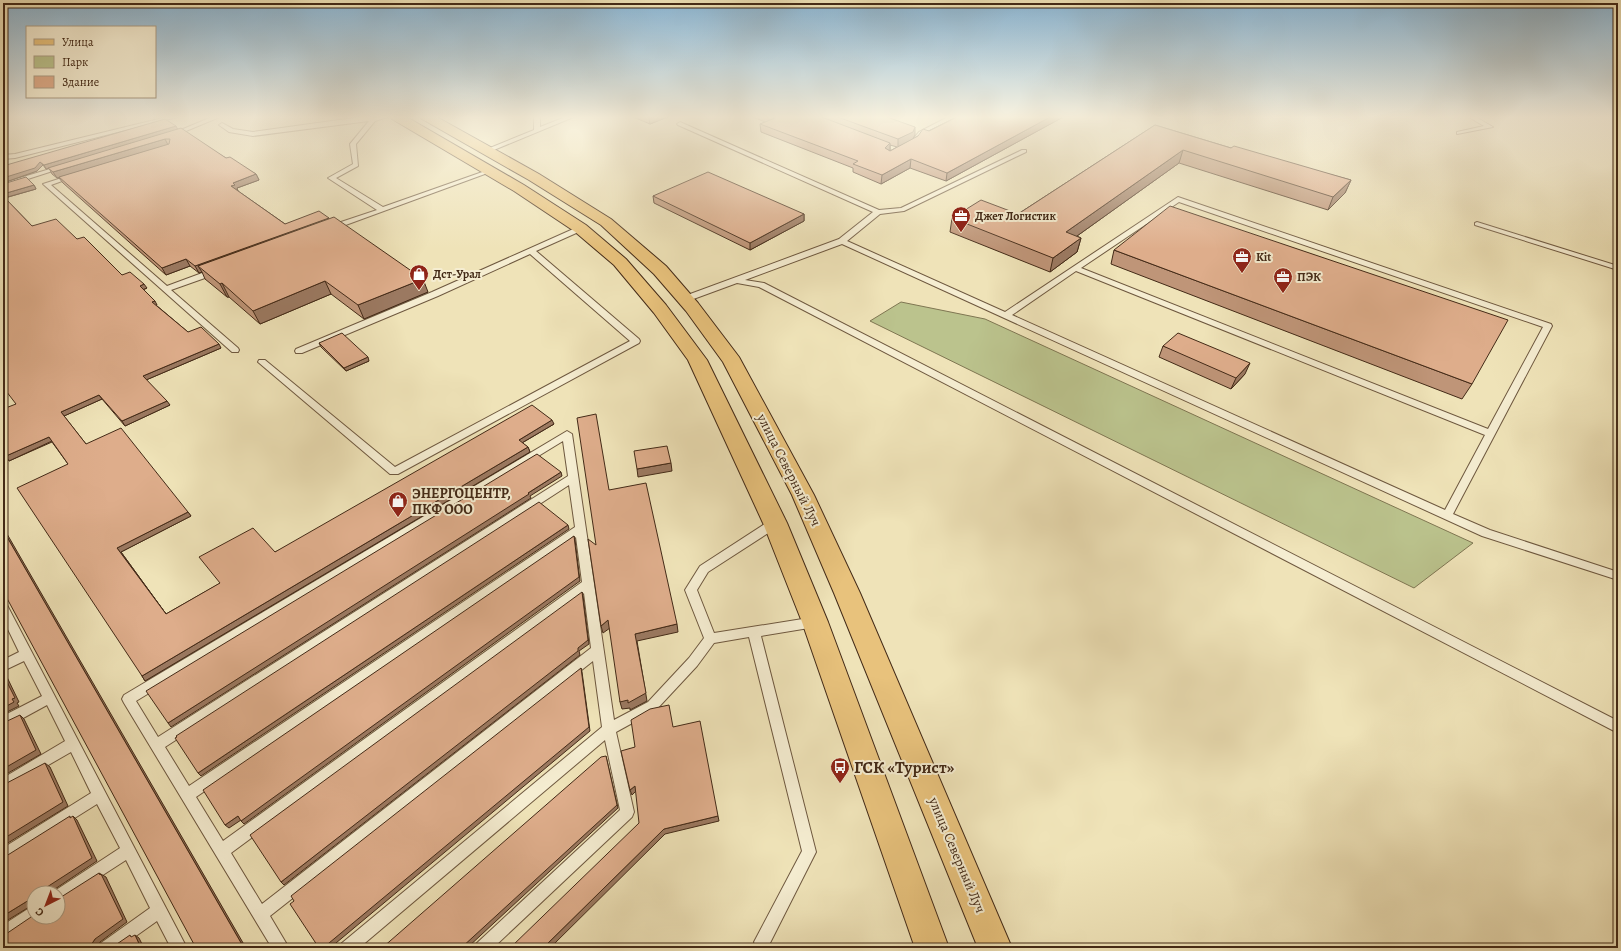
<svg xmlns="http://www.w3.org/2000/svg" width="1621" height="951" viewBox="0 0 1621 951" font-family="Alegreya,serif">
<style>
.green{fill:#bbc38d;stroke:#7f7652}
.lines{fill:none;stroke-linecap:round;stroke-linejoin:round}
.service-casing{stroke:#6e583f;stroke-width:2}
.primary-casing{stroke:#432a17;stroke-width:2}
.service{fill:#f5edd1;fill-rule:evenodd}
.primary{fill:#e8c27c;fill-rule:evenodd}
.wall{fill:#bf9578;stroke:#432a17;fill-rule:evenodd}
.shaded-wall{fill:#9b7961;stroke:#432a17}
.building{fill:#dead8b;stroke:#432a17}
.labels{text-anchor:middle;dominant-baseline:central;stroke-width:4;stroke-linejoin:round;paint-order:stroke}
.far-poi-label{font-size:12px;font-weight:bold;fill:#432a17;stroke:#f5edd1;text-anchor:start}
.street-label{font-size:14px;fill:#432a17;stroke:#f5edd1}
.poi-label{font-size:14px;font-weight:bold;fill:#432a17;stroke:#f5edd1;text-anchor:start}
.near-poi-label{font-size:17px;font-weight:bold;fill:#432a17;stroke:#f5edd1;text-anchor:start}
</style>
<rect width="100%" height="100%" fill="#efe3b8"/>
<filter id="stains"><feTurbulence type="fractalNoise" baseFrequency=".005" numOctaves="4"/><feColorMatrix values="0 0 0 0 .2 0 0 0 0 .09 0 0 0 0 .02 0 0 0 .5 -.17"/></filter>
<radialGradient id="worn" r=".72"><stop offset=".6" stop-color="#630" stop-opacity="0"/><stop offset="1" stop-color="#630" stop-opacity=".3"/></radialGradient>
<polygon class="green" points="901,302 985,319 1473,543 1414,588 870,321"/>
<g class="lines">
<defs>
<g id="service">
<polygon points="171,116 181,116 15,158 3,159 3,155 15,154"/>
<polygon points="214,116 222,116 174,136 169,135"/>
<polygon points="368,116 373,118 390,116 375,121 356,144 358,166 336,178 383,207 488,170 493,171 332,230 328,228 329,226 377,210 328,178 353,164 350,144 369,121 253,136 229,132 219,125 222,123 233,129 253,132"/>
<polygon points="534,116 540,116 540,127 568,116 576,116 489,152 485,152 485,150 534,130"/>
<polygon points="950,116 957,116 923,134 919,139 914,138 919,132"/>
<polygon points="1467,116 1474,116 1493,127 1457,134 1457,132 1484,126"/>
<path d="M 680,122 L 879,210 L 901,208 L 1022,150 L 1026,150 L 1026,152 L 904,211 L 880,214 L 847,241 L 1005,312 L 1178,197 L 1551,324 L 1552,326 L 1453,514 L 1490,530 L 1618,572 L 1618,580 L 1482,536 L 842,244 L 745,280 L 764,283 L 1618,721 L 1618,733 L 759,287 L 737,283 L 688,301 L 682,301 L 682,297 L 839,239 L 873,212 L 678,125 L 677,124 ZM 1179,202 L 1543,327 L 1488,429 L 1081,268 ZM 1076,271 L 1485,435 L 1445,510 L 1012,315 Z"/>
<polygon points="60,166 65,167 3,187 3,183"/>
<polygon points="71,175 76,176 51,185 167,286 213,269 219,269 219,273 171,290 238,348 239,350 238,352 232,352 43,184"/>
<polygon points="1477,222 1618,266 1618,270 1475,225 1475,223"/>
<polygon points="580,226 583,226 583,230 536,251 639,339 640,341 639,343 398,474 390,474 258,362 259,360 265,360 395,467 630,341 530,254 438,296 302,353 296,353 295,351 296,349 432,292"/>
<path d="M 567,431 L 572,434 L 614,720 L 648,702 L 689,658 L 704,638 L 685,590 L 700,566 L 771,520 L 779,520 L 780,523 L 779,526 L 708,572 L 697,590 L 714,633 L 815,617 L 819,619 L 821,622 L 819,625 L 815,627 L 761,636 L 816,852 L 770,943 L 772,948 L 756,948 L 754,942 L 802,851 L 749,637 L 714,643 L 697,666 L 656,710 L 616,732 L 634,812 L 632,817 L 493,948 L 474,948 L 477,943 L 620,810 L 605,740 L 359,948 L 339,948 L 342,943 L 602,727 L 593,661 L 270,916 L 289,948 L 272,948 L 124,703 L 122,699 L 124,695 ZM 563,441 L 568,476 L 158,737 L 136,701 ZM 569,485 L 575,527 L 189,786 L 165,747 ZM 576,537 L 582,582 L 223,841 L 196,797 ZM 584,593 L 591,648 L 262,904 L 231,853 Z"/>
<polygon points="3,603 7,605 187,948 171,948 157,921 119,948 98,948 101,943 150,908 126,860 58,904 58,893 52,893 53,892 120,848 97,804 3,863 3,848 91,793 71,752 3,791 3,778 65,741 47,705 3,729 3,716 42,696 24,661 3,671 3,660 19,652 3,619"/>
<polygon points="34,905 34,917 40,917 39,918 3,942 3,925"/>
</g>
<g id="primary">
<polygon points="390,116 405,116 524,185 586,225 626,259 666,305 707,360 787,523 828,622 949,948 915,948 802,622 763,523 688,360 654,313 614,265 574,231 514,191 392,119"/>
<polygon points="420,116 435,116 539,174 611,219 666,266 698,303 739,357 814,495 860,593 1012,948 978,948 834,593 792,495 723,362 686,311 654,274 601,225 529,180 422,119"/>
</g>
</defs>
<use href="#service" class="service-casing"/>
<use href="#primary" class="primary-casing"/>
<use href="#service" class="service"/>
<use href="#primary" class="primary"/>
</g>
<g class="wall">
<polygon points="631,116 670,116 650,124"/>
<path d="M 751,116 L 884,116 L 915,135 L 912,139 L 959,116 L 1065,116 L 946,181 L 910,168 L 881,184 L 853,172 L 853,168 L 761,132 L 760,124 L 765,122 ZM 890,145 L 897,147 L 890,151 Z"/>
<polygon points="1155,125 1231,148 1351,180 1345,193 1328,210 1179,163 1077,236 1081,238 1077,252 1050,272 950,232 952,218 1018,214"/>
<polygon points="177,129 226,158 256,174 259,180 237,188 238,191 285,224 428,292 364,319 331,294 260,324 229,297 227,297 205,279 202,272 199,273 190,266 166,275 63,183 59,178 57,178 52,174 49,168 46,169 43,165 37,171 3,183 3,166"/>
<polygon points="3,184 34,185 36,189 5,198 32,226 77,239 122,275 147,288 143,290 157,305 156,305 188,332 221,348 146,380 170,405 125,426 102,399 64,416 86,444 188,512 191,516 121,552 166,614 275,552 554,424 522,443 528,447 530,452 145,681 142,676 68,464 52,442 9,461 6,456 16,404"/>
<polygon points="653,196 804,214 804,221 750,250 654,203"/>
<polygon points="1114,250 1472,384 1462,399 1111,264"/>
<polygon points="319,343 369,361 346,371 321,347"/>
<polygon points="1163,346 1245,374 1231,389 1159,357"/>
</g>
<g class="shaded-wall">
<polygon points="653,116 670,116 650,124 649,118"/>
<polygon points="1052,116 1065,116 946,181 947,173"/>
<polygon points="176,126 178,130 46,169 44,165"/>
<polygon points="915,127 915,135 912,140 898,147 898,139"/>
<polygon points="165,139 168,145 57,178 53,172"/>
<polygon points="890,143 890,151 885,148"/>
<polygon points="1183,150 1179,163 1063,246 1066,232"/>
<polygon points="911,159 910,168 881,184 882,175"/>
<polygon points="40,162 43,165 37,171 3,183 3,178"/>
<polygon points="256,174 259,180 237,188 238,191 231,186 233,183"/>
<polygon points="1351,180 1345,193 1328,210 1333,197"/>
<polygon points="34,185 36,189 4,198 3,196 3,194"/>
<polygon points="804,214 804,221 750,250 750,243"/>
<polygon points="329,218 198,266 202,272 199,273 195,266"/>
<polygon points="1081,238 1077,252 1050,272 1053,258"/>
<polygon points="186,259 190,266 166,275 162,268"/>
<polygon points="423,279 428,292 364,319 358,305"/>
<polygon points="325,281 331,294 260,324 253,311"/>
<polygon points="222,283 229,297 227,297 220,284"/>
<polygon points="144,284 147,288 142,290 140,286"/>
<polygon points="155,301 157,305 155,306 152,302"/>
<polygon points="219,344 221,348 146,380 143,376"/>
<polygon points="368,357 369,361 346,371 344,368"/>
<polygon points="1250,363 1245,374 1231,389 1236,378"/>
<polygon points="99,395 102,399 64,416 61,412"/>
<polygon points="167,401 170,405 125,426 122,421"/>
<polygon points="552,420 554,424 520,444 519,440"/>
<polygon points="49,437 52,441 9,461 6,456"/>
<polygon points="528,447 530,452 145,681 142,676"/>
<polygon points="671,463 672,471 638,477 637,469"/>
<polygon points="561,472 562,476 530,496 531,498 171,727 168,723"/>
<polygon points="188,512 191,516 121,552 169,618 117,548"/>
<polygon points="568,525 569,529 201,776 198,773"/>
<polygon points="3,527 246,948 244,948 3,530"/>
<polygon points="574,536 575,540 580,581 244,824 241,821"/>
<polygon points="582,592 583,596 589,644 579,651 580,655 284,885 281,882 578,648"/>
<polygon points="608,620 610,628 603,633 601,626"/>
<polygon points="677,624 678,632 637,641 647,701 630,710 630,708 622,709 620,702 635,634"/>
<polygon points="581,668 582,672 590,731 330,948 323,948"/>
<polygon points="3,671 5,673 19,702 17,703 19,706 3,714"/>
<polygon points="20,715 24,719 41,754 3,776 3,769"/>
<polygon points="606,756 618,808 467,948 461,948"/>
<polygon points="45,763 50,767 68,806 3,846 3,839"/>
<polygon points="635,786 636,791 632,795 630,790"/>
<polygon points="73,816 77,820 97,861 52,891 54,893 49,893 46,891"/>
<polygon points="238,816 241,820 229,828 225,825"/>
<polygon points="718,816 719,821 665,834 550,948 543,948 664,829"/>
<polygon points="99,873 106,877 127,922 100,942 97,948 91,945 95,939 100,875"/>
<polygon points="29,900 34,904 3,923 3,916"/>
<polygon points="135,935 139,938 144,948 141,948"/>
</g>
<g class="building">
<polygon points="645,116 653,116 649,118"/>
<polygon points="771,116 819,116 890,143 885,148 890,151 918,136 923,129 929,131 959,116 1052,116 947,173 911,159 882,175 853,164 858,161 760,124 775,118"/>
<polygon points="835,116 884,116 915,127 913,132 898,139"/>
<polygon points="165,119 176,126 44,165 40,162 35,168 3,178 3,166"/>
<polygon points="1155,125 1231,148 1234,146 1351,180 1333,197 1183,150 1066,232 1081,238 1053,258 952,218 981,200 1018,214"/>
<polygon points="181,128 226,158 230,157 256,174 233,183 235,185 231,186 285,224 319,211 329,218 195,266 186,259 162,268 59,177 169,144 170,139 165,139 53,172 48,168"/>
<polygon points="708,172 804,214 750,243 653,196"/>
<polygon points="26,177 34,185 3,194 3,184"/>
<polygon points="3,196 32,226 56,219 77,239 84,237 122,275 130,272 144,284 140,286 155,301 152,302 188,332 201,327 219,344 143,376 167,401 122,421 99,395 61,412 86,444 121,428 188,512 117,548 166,614 220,583 199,557 253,528 275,552 532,405 552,420 519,440 528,447 142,676 17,488 68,464 49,437 6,456 3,452 3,409 16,404 3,387"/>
<polygon points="1170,206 1508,320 1472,384 1114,250"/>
<polygon points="334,217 423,279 358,305 325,281 253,311 222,283 220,284 198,266"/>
<polygon points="342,333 368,357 344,368 319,343"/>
<polygon points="1178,333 1250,363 1236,378 1163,346"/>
<polygon points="596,414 609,490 646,483 677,624 635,634 646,693 628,703 628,700 620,702 608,620 601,626 588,539 596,545 577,418"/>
<polygon points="667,446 671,463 637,469 634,451"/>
<polygon points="537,454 561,472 528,493 529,494 168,723 146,691"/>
<polygon points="539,502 568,525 198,773 175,738 177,737 176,736"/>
<polygon points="3,530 244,948 196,948 3,591"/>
<polygon points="574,536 579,577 241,821 238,816 225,825 203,790"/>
<polygon points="582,592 588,640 578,648 578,651 281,882 250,835"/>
<polygon points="581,668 589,727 323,948 319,948 290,904 294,901 291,896"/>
<polygon points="3,674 15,698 12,699 14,702 3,708"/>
<polygon points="669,705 673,727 700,721 718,816 664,829 543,948 510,948 639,823 635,786 630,790 621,751 635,747 631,720 650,709"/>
<polygon points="20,715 36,750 3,769 3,723"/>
<polygon points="606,756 617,805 461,948 382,948 601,757"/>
<polygon points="45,763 63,802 3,839 3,785"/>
<polygon points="70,816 70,818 73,816 92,858 47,887 46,891 51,891 51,893 34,893 34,913 30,912 29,900 3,916 3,858"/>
<polygon points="99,873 100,875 101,874 123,919 95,939 91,945 114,946 130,935 131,937 135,935 141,948 3,948 3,936 34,915 34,917 58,917 58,899"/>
</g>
<linearGradient id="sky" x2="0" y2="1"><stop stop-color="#8bb7d6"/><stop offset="0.47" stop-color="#f8f2df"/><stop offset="1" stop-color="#f8f2df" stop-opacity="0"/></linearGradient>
<rect width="1621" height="249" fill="url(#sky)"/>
<defs>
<symbol id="office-pin" viewBox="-11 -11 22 30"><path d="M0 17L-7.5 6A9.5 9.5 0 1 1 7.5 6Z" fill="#8f2418" stroke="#f5edd1"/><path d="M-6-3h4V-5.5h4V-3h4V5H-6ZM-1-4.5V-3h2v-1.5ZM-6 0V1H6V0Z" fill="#fff"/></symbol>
<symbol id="shop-pin" viewBox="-11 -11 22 30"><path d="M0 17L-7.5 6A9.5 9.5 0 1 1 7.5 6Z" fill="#8f2418" stroke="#f5edd1"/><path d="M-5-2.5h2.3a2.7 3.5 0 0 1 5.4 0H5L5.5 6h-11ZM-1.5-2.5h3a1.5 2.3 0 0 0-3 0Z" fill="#fff"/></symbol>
<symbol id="bus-pin" viewBox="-11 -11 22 30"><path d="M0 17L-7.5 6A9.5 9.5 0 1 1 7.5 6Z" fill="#8f2418" stroke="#f5edd1"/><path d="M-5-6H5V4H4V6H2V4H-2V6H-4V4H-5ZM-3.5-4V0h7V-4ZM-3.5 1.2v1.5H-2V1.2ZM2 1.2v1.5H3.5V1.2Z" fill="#fff"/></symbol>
</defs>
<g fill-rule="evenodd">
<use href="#office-pin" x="950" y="205" width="22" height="30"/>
<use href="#office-pin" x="1231" y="246" width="22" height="30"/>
<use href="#shop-pin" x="408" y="263" width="22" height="30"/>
<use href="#office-pin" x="1272" y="266" width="22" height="30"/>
<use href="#shop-pin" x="387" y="490" width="22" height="30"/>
<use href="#bus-pin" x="829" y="756" width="22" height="30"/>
</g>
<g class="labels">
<g class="far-poi-label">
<text x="975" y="216">Джет Логистик</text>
<text x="1256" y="257">Kit</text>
<text x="433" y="274">Дст-Урал</text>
<text x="1297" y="277">ПЭК</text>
</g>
<g class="street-label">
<text transform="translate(789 470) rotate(63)">улица Северный Луч</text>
<text transform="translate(957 855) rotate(67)">улица Северный Луч</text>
</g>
<g class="poi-label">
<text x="412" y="493">ЭНЕРГОЦЕНТР,<tspan x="412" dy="16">ПКФ ООО</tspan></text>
</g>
<g class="near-poi-label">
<text x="854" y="767">ГСК «Турист»</text>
</g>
</g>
<rect width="1621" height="951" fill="none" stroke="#efe3b8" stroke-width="16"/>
<rect x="4" y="4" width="1613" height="943" fill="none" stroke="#432a17" stroke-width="2"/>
<rect x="8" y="8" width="1605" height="935" fill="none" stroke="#432a17"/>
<rect x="26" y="26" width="130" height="72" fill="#f5edd1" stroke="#ae9f87"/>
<rect x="34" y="39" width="20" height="6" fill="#e8c27c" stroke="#ae9f87"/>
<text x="62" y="46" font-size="12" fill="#432a17">Улица</text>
<rect x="34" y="56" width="20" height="12" fill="#bbc38d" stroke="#ae9f87"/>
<text x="62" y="66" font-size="12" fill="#432a17">Парк</text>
<rect x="34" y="76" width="20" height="12" fill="#dead8b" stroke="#ae9f87"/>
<text x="62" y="86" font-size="12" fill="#432a17">Здание</text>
<g transform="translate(46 905) rotate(222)"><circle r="19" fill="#f5edd1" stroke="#ae9f87"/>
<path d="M0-3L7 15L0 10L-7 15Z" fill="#8f2418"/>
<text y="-6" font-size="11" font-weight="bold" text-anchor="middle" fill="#432a17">С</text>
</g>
<rect width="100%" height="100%" filter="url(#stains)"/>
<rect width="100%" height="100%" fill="url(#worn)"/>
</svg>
